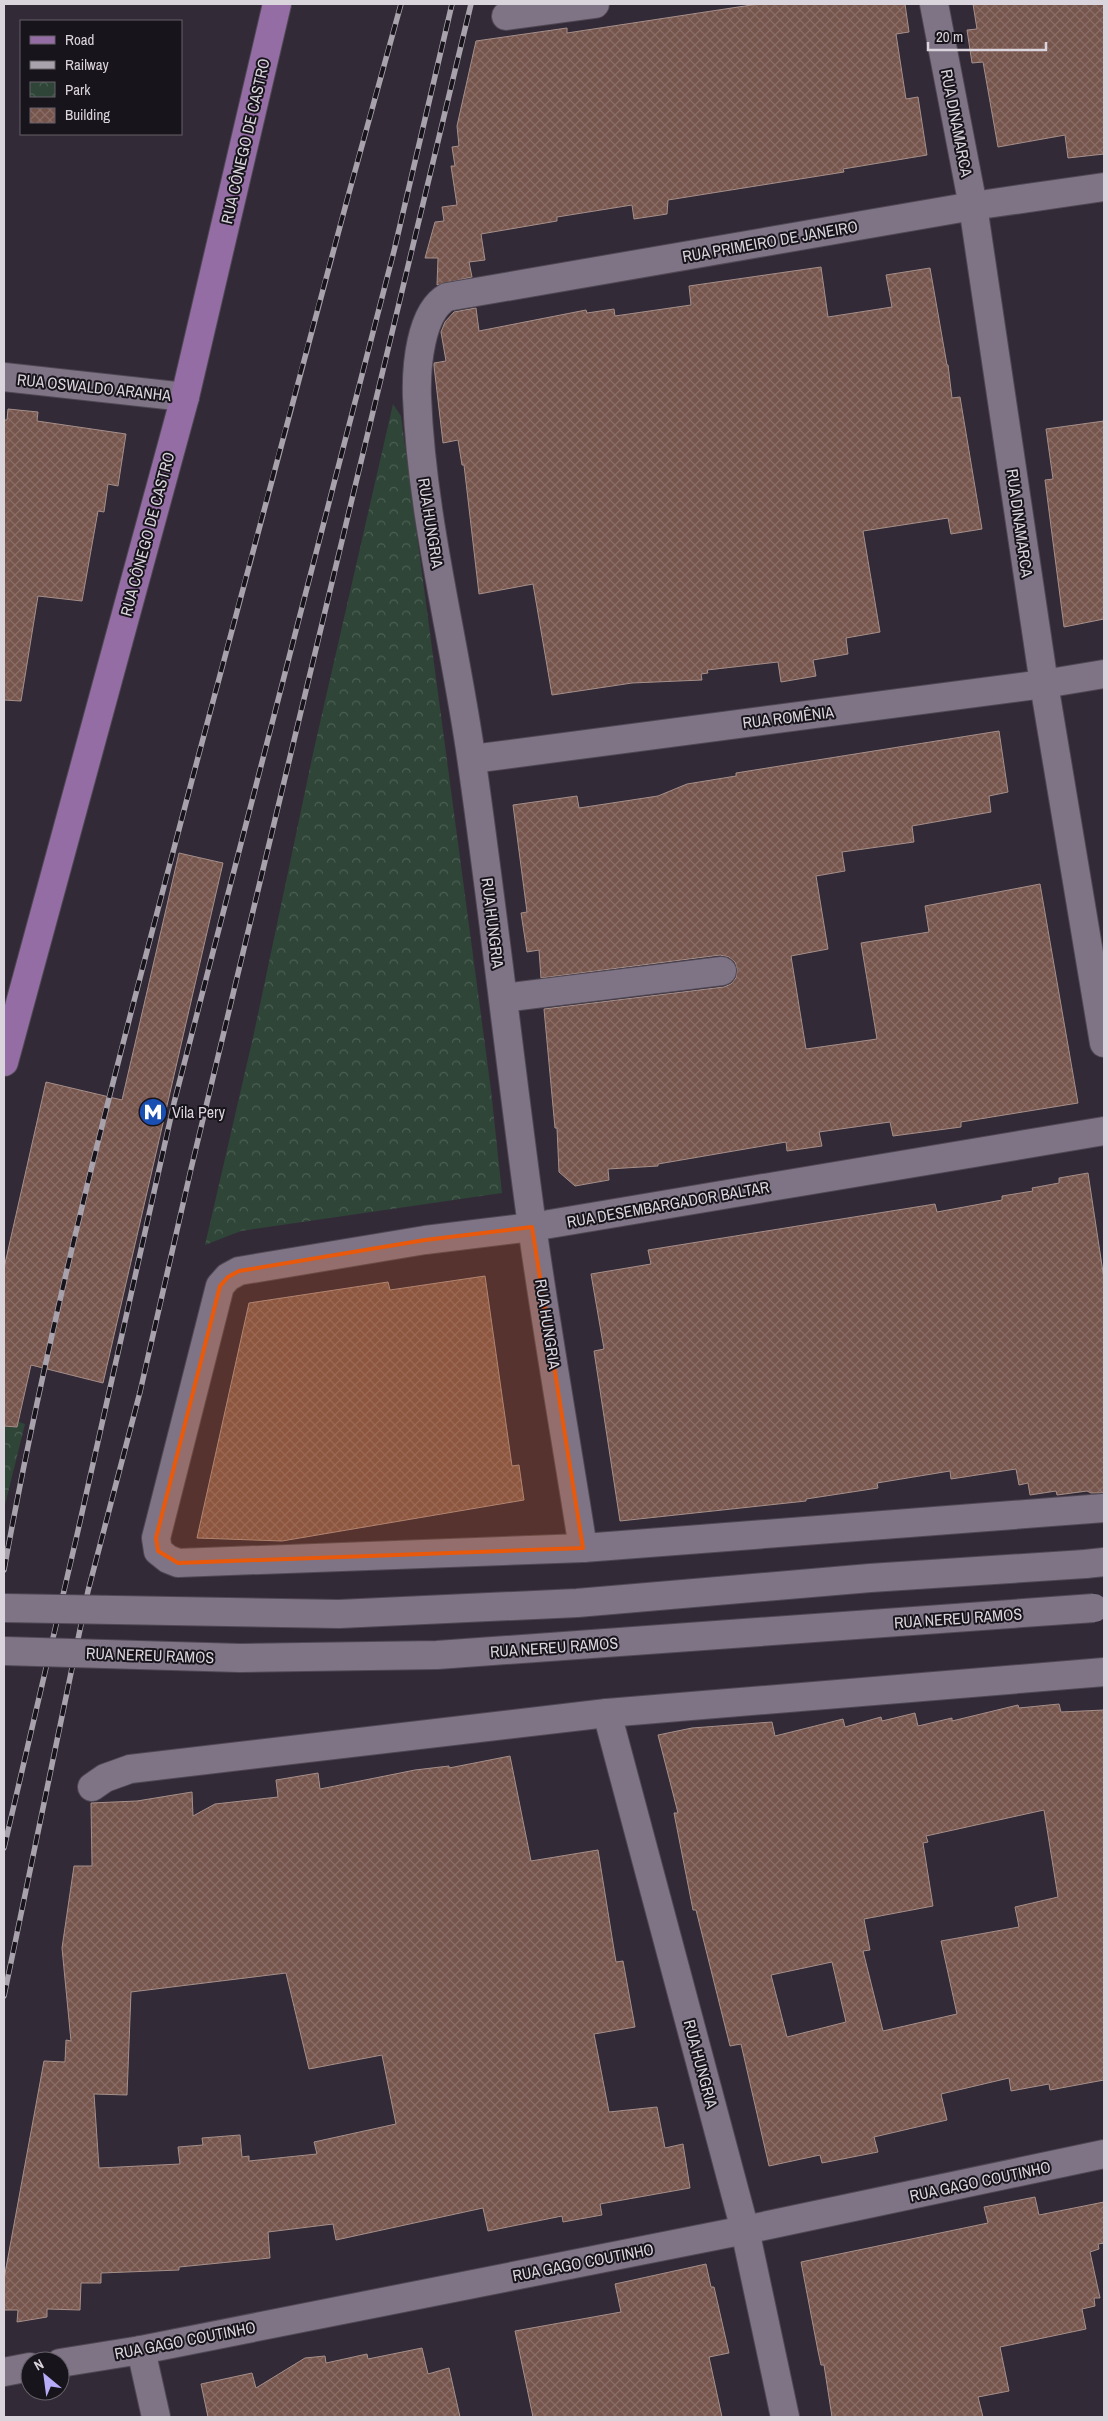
<svg xmlns="http://www.w3.org/2000/svg" width="1108" height="2421" viewBox="0 0 1108 2421" font-family="'Archivo Narrow',sans-serif">
<style>
.park{fill:url(#park-crowns)}
.building{fill:url(#building-cross-hatch);stroke:#a58f89;fill-rule:evenodd}
.lines{fill:none;stroke-linecap:round;stroke-linejoin:round}
.minor-casing{stroke:#504854;stroke-width:30}
.major-casing{stroke:#504854;stroke-width:30}
.minor{stroke:#7f7485;stroke-width:28}
.major{stroke:#936da4;stroke-width:28}
.rail-casing{stroke:#a8a2ac;stroke-width:5.5}
.rail{stroke:#18141b;stroke-width:4;stroke-dasharray:11;stroke-linecap:butt}
.minor-bridge-casing{stroke:#504854;stroke-width:30;stroke-linecap:butt}
.minor-bridge{stroke:#7f7485;stroke-width:28}
.marked{fill:#e8590c;fill-opacity:0.2;stroke:#e8590c;stroke-width:4;stroke-linejoin:round}
.labels{text-anchor:middle;dominant-baseline:central;stroke-width:4;stroke-linejoin:round;paint-order:stroke}
.street-label{font-size:16px;fill:#dad4dd;stroke:#18141b}
.poi-label{font-size:16px;fill:#dad4dd;stroke:#18141b;text-anchor:start}
</style>
<defs>
<pattern id="park-crowns" width="20" height="18" patternUnits="userSpaceOnUse" patternTransform="scale(1.25)"><rect width="20" height="18" fill="#2e4537"/><path d="M2 6a3 3 0 1 1 6 0M12 15a3 3 0 1 1 6 0" fill="none" stroke="#4c5f54"/></pattern>
<pattern id="building-cross-hatch" width="8" height="8" patternUnits="userSpaceOnUse" patternTransform="scale(1.25)"><rect width="8" height="8" fill="#76554d"/><path d="M0 0l8 8M0 8l8-8" fill="none" stroke="#896d66"/></pattern>
</defs>
<rect width="100%" height="100%" fill="#332a38"/>
<g class="park">
<polygon points="393,404 401,416 491,1090 502,1193 241,1231 205,1245 254,1033 314,749"/>
<polygon points="4,1417 25,1424 4,1509"/>
</g>
<g class="building">
<polygon points="758,4 905,4 909,32 896,34 906,99 918,97 927,155 843,169 844,172 668,200 667,214 634,219 632,205 557,217 557,221 481,234 485,260 469,262 472,277 437,285 438,258 425,258 435,222 444,221 442,207 457,205 451,166 455,166 452,147 459,146 457,126 476,41 567,28 567,33"/>
<polygon points="973,4 1104,4 1104,154 1068,158 1065,135 998,147 983,62 972,63 967,30 977,29"/>
<polygon points="821,267 828,317 892,307 886,275 930,268 947,365 948,365 952,398 960,397 982,529 951,534 948,518 863,531 880,632 846,638 848,654 813,660 816,676 781,682 778,662 707,670 708,673 701,674 702,680 632,683 552,695 533,584 479,594 464,465 462,465 458,440 443,443 434,366 434,363 446,361 441,332 445,322 454,312 476,308 479,331 586,310 587,313 614,309 615,316 691,305 689,286"/>
<polygon points="8,409 38,412 37,421 126,434 118,486 108,484 104,512 98,511 82,601 38,596 21,701 4,700 4,420 7,420"/>
<polygon points="1104,421 1104,619 1064,627 1045,480 1053,479 1046,429"/>
<polygon points="999,731 1008,792 989,796 991,812 912,826 914,842 842,852 845,871 816,876 828,949 791,956 806,1049 877,1039 861,943 929,932 925,906 1040,884 1078,1103 961,1122 961,1127 893,1136 890,1122 819,1132 822,1146 787,1151 786,1142 658,1164 658,1166 608,1169 609,1180 575,1186 559,1172 557,1128 555,1128 544,1009 724,987 731,984 736,978 737,969 735,962 729,957 720,955 541,978 539,950 527,952 521,913 527,912 513,805 577,796 579,808 658,796 687,784 736,776 736,773"/>
<polygon points="179,853 223,863 103,1383 31,1365 17,1427 4,1426 4,1268 46,1082 122,1100"/>
<polygon points="1088,1173 1104,1279 1104,1493 1091,1493 1087,1491 1057,1495 1056,1491 1030,1495 1028,1483 1019,1485 1016,1469 951,1479 950,1471 877,1483 878,1488 806,1499 806,1501 620,1521 594,1351 604,1349 591,1274 651,1264 648,1250 935,1204 937,1212 1002,1200 1002,1196 1033,1191 1032,1188 1059,1183 1059,1178"/>
<polygon points="485,1276 512,1466 519,1465 524,1500 282,1541 197,1538 249,1303 388,1282 390,1290"/>
<path d="M 1059,1704 L 1061,1712 L 1104,1710 L 1104,2080 L 1050,2090 L 1049,2084 L 1011,2091 L 1009,2078 L 941,2094 L 947,2120 L 874,2137 L 878,2152 L 822,2163 L 820,2155 L 769,2166 L 741,2044 L 730,2046 L 696,1910 L 693,1910 L 674,1813 L 678,1813 L 658,1735 L 692,1728 L 772,1722 L 775,1736 L 843,1719 L 845,1727 L 881,1717 L 882,1721 L 915,1713 L 918,1726 L 952,1718 L 952,1721 L 1018,1705 L 1019,1708 ZM 1044,1810 L 1058,1897 L 1015,1907 L 1019,1927 L 941,1941 L 957,2014 L 883,2031 L 863,1951 L 870,1950 L 864,1919 L 933,1906 L 923,1843 L 928,1842 L 926,1836 ZM 832,1962 L 846,2022 L 787,2037 L 771,1975 Z"/>
<path d="M 510,1756 L 531,1861 L 598,1850 L 616,1962 L 623,1961 L 635,2027 L 594,2034 L 609,2112 L 657,2107 L 665,2148 L 683,2144 L 690,2188 L 600,2204 L 602,2215 L 563,2222 L 562,2216 L 488,2231 L 483,2208 L 336,2240 L 333,2224 L 268,2232 L 270,2258 L 179,2267 L 179,2270 L 101,2273 L 101,2283 L 81,2283 L 80,2310 L 47,2309 L 47,2317 L 17,2322 L 18,2310 L 4,2310 L 4,2279 L 44,2061 L 65,2062 L 66,2040 L 71,2041 L 62,1948 L 74,1866 L 92,1866 L 91,1803 L 137,1801 L 192,1792 L 193,1816 L 215,1804 L 278,1797 L 276,1780 L 318,1773 L 320,1789 L 415,1770 L 449,1766 L 449,1768 ZM 286,1973 L 309,2069 L 382,2055 L 396,2124 L 314,2142 L 317,2154 L 249,2161 L 249,2156 L 242,2157 L 240,2135 L 202,2138 L 203,2145 L 178,2147 L 180,2164 L 99,2168 L 94,2094 L 127,2095 L 131,1992 Z"/>
<polygon points="1035,2197 1039,2215 1104,2202 1104,2243 1098,2244 1099,2249 1090,2252 1100,2298 1094,2298 1095,2306 1082,2309 1086,2329 1000,2347 1009,2391 978,2397 983,2417 832,2417 824,2365 821,2365 818,2351 801,2262 988,2223 984,2207"/>
<polygon points="706,2264 711,2287 714,2287 729,2353 709,2357 722,2417 533,2417 515,2331 621,2312 615,2284"/>
<polygon points="422,2348 428,2374 449,2368 460,2417 208,2417 201,2384 252,2373 256,2388 305,2358 325,2356 326,2363 367,2354 368,2359"/>
</g>
<g class="lines">
<defs>
<g id="minor">
<polyline points="934,4 973,206 1044,684 1104,1043"/>
<polyline points="506,16 595,4"/>
<polyline points="4,377 185,397"/>
<polyline points="472,759 1044,684 1104,674"/>
<polyline points="503,998 722,971"/>
<polyline points="1104,1131 532,1227 425,1240 239,1271 228,1277 220,1286 156,1538 158,1551 168,1559 178,1563 583,1548 1104,1508"/>
<path d="M 583,1548 C 566,1440 547,1333 532,1226 C 511,1072 494,917 472,763 C 455,640 422,522 417,397 C 416,368 420,312 447,297 L 973,206 L 1104,187"/>
<polyline points="1085,1564 1104,1562"/>
<polyline points="607,1713 745,2230 785,2417"/>
<polyline points="92,1787 105,1778 130,1769 607,1713 1104,1672"/>
<polyline points="141,2350 156,2417"/>
<polyline points="60,2363 141,2350 745,2230 1104,2154"/>
<polyline points="4,2372 30,2367"/>
</g>
<polyline id="major" points="4,1062 185,397 277,4"/>
</defs>
<use href="#minor" class="minor-casing"/>
<use href="#major" class="major-casing"/>
<use href="#minor" class="minor"/>
<use href="#major" class="major"/>
<defs>
<g id="rail">
<path d="M 4,1570 C 52,1304 123,1042 192,780 C 261,521 329,262 401,4"/>
<polyline points="4,1848 77,1535 174,1103 394,251 452,4"/>
<polyline points="4,1996 88,1591 140,1392 191,1169 471,4"/>
</g>
</defs>
<use href="#rail" class="rail-casing"/>
<use href="#rail" class="rail"/>
<defs>
<g id="minor-bridge">
<polyline points="4,1608 339,1614 577,1603 870,1578 1085,1564"/>
<polyline points="4,1651 240,1658 437,1655 1094,1608"/>
</g>
</defs>
<use href="#minor-bridge" class="minor-bridge-casing"/>
<use href="#minor-bridge" class="minor-bridge"/>
</g>
<path class="marked" d="M 532,1227 L 583,1548 L 178,1563 L 158,1551 L 156,1538 L 220,1286 L 228,1277 L 239,1271 L 425,1240 Z"/>
<defs>
<symbol id="metro-disc" viewBox="-11 -11 22 22"><circle r="9.5" fill="#1a4fb4" stroke="#18141b"/><path d="M-5.5 5V-5H-3L0 0L3-5H5.5V5H3V-.5L0 4L-3-.5V5Z" fill="#fff"/></symbol>
</defs>
<g fill-rule="evenodd">
<use href="#metro-disc" x="137" y="1096" width="32" height="32"/>
</g>
<g class="labels">
<g class="street-label">
<text transform="translate(957 123) rotate(79)">RUA DINAMARCA</text>
<text transform="translate(245 141) rotate(-77)">RUA CÔNEGO DE CASTRO</text>
<text transform="translate(770 241) rotate(-10)">RUA PRIMEIRO DE JANEIRO</text>
<text transform="translate(94 387) rotate(6)">RUA OSWALDO ARANHA</text>
<text transform="translate(431 523) rotate(81)">RUA HUNGRIA</text>
<text transform="translate(1020 523) rotate(82)">RUA DINAMARCA</text>
<text transform="translate(147 534) rotate(-75)">RUA CÔNEGO DE CASTRO</text>
<text transform="translate(788 717) rotate(-7)">RUA ROMÊNIA</text>
<text transform="translate(493 923) rotate(83)">RUA HUNGRIA</text>
<text transform="translate(668 1204) rotate(-10)">RUA DESEMBARGADOR BALTAR</text>
<text transform="translate(548 1324) rotate(81)">RUA HUNGRIA</text>
<text transform="translate(958 1618) rotate(-4)">RUA NEREU RAMOS</text>
<text transform="translate(554 1647) rotate(-4)">RUA NEREU RAMOS</text>
<text transform="translate(150 1655) rotate(2)">RUA NEREU RAMOS</text>
<text transform="translate(701 2064) rotate(75)">RUA HUNGRIA</text>
<text transform="translate(980 2181) rotate(-12)">RUA GAGO COUTINHO</text>
<text transform="translate(583 2262) rotate(-11)">RUA GAGO COUTINHO</text>
<text transform="translate(185 2340) rotate(-11)">RUA GAGO COUTINHO</text>
</g>
<g class="poi-label">
<text x="172" y="1112">Vila Pery</text>
</g>
</g>
<rect width="1108" height="2421" fill="none" stroke="#dad4dd" stroke-width="10"/>
<rect x="20" y="20" width="162" height="115" fill="#18141b" stroke="#666169"/>
<rect x="30" y="36" width="25" height="8" fill="#936da4" stroke="#666169"/>
<text x="65" y="45" font-size="15" fill="#dad4dd">Road</text>
<rect x="30" y="61" width="25" height="8" fill="#a8a2ac" stroke="#666169"/>
<text x="65" y="70" font-size="15" fill="#dad4dd">Railway</text>
<rect x="30" y="82" width="25" height="15" fill="url(#park-crowns)" stroke="#666169"/>
<text x="65" y="95" font-size="15" fill="#dad4dd">Park</text>
<rect x="30" y="108" width="25" height="15" fill="url(#building-cross-hatch)" stroke="#666169"/>
<text x="65" y="120" font-size="15" fill="#dad4dd">Building</text>
<g transform="translate(45 2376) rotate(331)"><circle r="24" fill="#18141b" stroke="#666169"/>
<path d="M0-4L9 19L0 12L-9 19Z" fill="#b6acf8"/>
<text y="-8" font-size="14" font-weight="bold" text-anchor="middle" fill="#dad4dd">N</text>
</g>
<path d="M928 42v8h118v-8" fill="none" stroke="#dad4dd" stroke-width="2.5"/>
<text x="936" y="42" font-size="15" fill="#dad4dd" stroke="#18141b" stroke-width="4" paint-order="stroke">20 m</text>
</svg>
